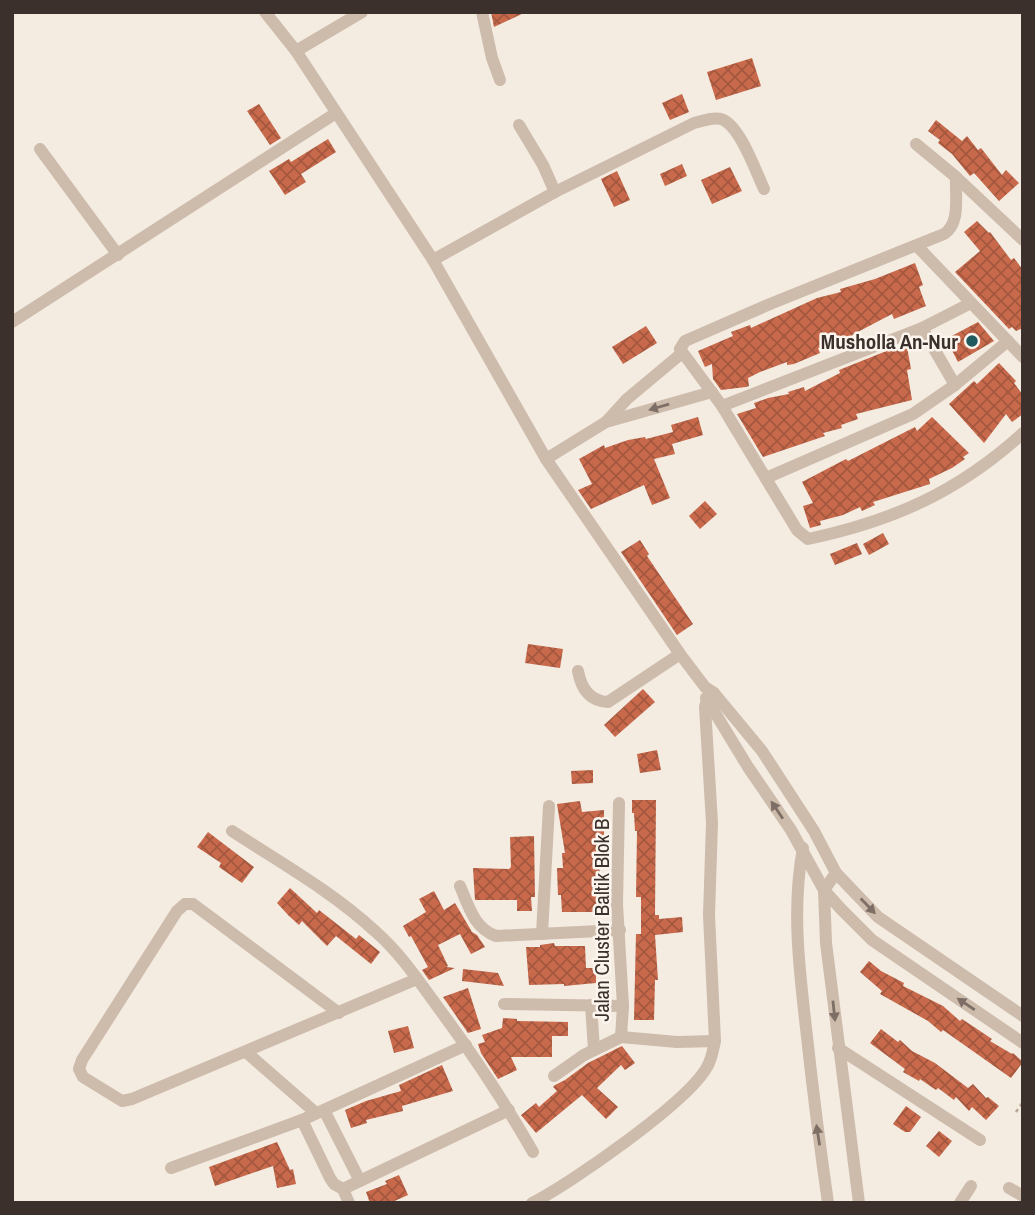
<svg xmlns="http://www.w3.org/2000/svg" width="1035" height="1215" viewBox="0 0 1035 1215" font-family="'Archivo Narrow',sans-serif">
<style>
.building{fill:url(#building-cross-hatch)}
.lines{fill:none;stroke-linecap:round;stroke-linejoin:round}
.path{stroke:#b9a596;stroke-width:2.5;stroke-dasharray:3.5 3.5;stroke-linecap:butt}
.street{stroke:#cdbbac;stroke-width:12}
.oneway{fill:#7d6f65}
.poi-dot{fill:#1f5a5e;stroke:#fbf5ee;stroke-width:2.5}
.labels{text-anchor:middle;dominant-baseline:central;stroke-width:5;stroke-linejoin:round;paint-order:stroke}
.poi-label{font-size:21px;font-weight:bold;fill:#3b302b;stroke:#fbf5ee;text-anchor:end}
.street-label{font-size:21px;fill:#3b302b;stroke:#fbf5ee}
</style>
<defs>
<pattern id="building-cross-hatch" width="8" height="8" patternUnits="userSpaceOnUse" patternTransform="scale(1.75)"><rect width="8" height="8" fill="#c8694b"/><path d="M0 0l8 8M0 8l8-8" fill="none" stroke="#a4573f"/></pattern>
</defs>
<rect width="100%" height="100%" fill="#f4ebe1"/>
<g class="building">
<polygon points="491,12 526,12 494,27"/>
<polygon points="752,58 761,86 716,100 707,72"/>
<polygon points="682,94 689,112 670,120 662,103"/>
<polygon points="259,104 281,138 270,145 247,111"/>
<polygon points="936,120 962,141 967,136 978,150 981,148 1002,175 1006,170 1019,183 999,201 974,173 970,176 952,154 938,143 940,140 928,131"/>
<polygon points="328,139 336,152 301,174 306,182 285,195 269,171 289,159 291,162"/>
<polygon points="682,164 687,176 665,186 660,174"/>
<polygon points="730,167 742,191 712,204 701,180"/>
<polygon points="617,171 630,200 614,207 601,179"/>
<polygon points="977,221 989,233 990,232 1011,260 1014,258 1023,270 1023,328 1016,331 1012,327 1009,329 955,272 980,251 964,232"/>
<polygon points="915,263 923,285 919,287 926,306 894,319 892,314 852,335 853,338 843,343 818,348 820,353 794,364 787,365 787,362 760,372 748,378 749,386 746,387 721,390 713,379 712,364 705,367 698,351 733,336 731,332 750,325 751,328 817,298 841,292 840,289 875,279"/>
<polygon points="978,322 994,341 958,362 946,339"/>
<polygon points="646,326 657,343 623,364 612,347"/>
<polygon points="907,347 911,369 907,370 912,400 856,414 858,419 841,425 842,428 823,433 825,436 763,457 737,414 756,408 754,403 768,398 789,394 788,392 804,387 805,391 840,373 839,370 889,350"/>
<polygon points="999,363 1016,381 1014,383 1023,395 1023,414 1012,422 1006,414 984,443 949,404 974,381 977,384"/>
<polygon points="698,417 703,435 672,444 675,454 654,459 670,498 652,505 644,485 591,509 578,490 592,484 579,459 604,445 605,448 628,440 645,437 646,439 673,432 671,425"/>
<polygon points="932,417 969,453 963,457 965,459 952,468 929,479 930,484 873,502 875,505 862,511 860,507 843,515 820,521 821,525 810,528 803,506 813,503 802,482 846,459 848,461 915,427 917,431"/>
<polygon points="705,501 717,514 700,529 689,516"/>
<polygon points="883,533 889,544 869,555 863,544"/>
<polygon points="640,540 649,554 647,556 693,624 677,635 621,552"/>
<polygon points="857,543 862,554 835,565 830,554"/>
<polygon points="528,644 563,649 560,668 525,663"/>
<polygon points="643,689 655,702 615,737 604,725"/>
<polygon points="657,750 661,770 640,773 637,754"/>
<polygon points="593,770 593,783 572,784 571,771"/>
<polygon points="632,800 656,800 655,915 659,915 659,919 682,917 683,932 655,935 658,980 655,980 654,1020 634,1020 636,934 641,934 641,897 636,897 637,831 635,831 634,813 632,813"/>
<polygon points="580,801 582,812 604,810 604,858 599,858 600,880 604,881 605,912 562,912 561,895 558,895 557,868 563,868 562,853 565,853 557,804"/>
<polygon points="208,832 254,867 242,883 219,867 221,863 197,847"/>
<polygon points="534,836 535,897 531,897 532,911 517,911 517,900 475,900 473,868 509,869 511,867 510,837"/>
<polygon points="290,888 317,913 319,910 356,939 359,935 380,952 371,964 336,936 327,946 302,921 299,925 289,916 277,903"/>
<polygon points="434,891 444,910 455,903 472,932 477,935 485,947 471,954 460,934 438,945 448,966 446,967 455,968 429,980 422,970 428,967 411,936 409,937 403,926 426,912 419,899"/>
<polygon points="554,943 555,946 585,946 586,968 596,968 596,983 564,986 564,984 529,985 526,947 540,947 540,945"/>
<polygon points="869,961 881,971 904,983 903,986 943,1006 960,1021 962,1019 992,1039 990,1041 1012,1054 1013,1053 1023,1062 1011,1078 943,1030 941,1032 928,1021 880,994 882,991 860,972"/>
<polygon points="463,969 498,973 504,986 462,981"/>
<polygon points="468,988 481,1029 468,1033 443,997"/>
<polygon points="503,1018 517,1019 517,1021 568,1022 568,1036 552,1036 552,1057 511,1057 517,1070 498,1079 481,1053 478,1044 485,1042 482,1035 502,1028"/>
<polygon points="408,1026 414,1048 394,1053 388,1031"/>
<polygon points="881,1029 898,1042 900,1040 912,1051 935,1063 968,1088 973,1084 986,1098 988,1097 999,1106 986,1120 972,1107 969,1111 956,1097 954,1100 938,1088 936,1090 920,1079 919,1081 903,1072 905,1069 870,1043"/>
<polygon points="622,1046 635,1063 625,1070 621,1065 597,1088 618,1107 606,1119 582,1095 536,1133 521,1115 536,1103 539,1107 557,1091 553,1087 555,1085 565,1080 588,1063"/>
<polygon points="442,1065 453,1091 402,1106 403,1111 366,1120 367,1123 351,1128 345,1110 366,1101 401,1091 399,1085"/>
<polygon points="906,1106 921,1117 910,1132 905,1132 893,1124"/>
<polygon points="939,1131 952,1141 939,1157 926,1146"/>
<polygon points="277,1142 290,1170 293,1169 296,1184 277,1188 273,1166 215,1186 209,1167"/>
<polygon points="399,1175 408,1195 390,1203 370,1203 366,1192 387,1184 385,1181"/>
</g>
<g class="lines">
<polyline class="path" points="1016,1112 1023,1102"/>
<g class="street">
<polyline points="265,12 296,51 433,260 546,459 680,654 705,687 714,693 762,751 814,831 836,873 878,917 1023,1016"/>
<polyline points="482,12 492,58 500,80"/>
<polyline points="296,51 362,12"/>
<polyline points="519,125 543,165 555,192"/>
<polyline points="916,144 956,177 1023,240"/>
<polyline points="40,149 118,255"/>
<path d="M 956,177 C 955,196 961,223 944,234 L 770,304 L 685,341 L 680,349 L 722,406 L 797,530 L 808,539 C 893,521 958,492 1023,433"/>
<polyline points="917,246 1023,357"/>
<path d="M 433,260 L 555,192 L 694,123 C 702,121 713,117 721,119 C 740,125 756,172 764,189"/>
<polyline points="12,322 336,113"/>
<polyline points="922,328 955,385"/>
<polyline points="722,406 922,328 971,303"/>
<polyline points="606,422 712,392"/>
<polyline points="546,459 606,422 627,399 682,353"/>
<polyline points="766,478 913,414 955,385 1008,341"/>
<path d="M 578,671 C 581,688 589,701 608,702 L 680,654"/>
<polyline points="706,698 748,767 791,830 824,890 841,909 872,940 1023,1043"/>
<polyline points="619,803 617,904 623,1006 621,1037"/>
<path d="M 232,831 C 281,863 333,892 376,932 C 400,953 418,980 437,1006 C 472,1053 504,1101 533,1152"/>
<path d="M 803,848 C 791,911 800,974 807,1037 C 813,1092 820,1147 828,1203"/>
<polyline points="836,873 824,890 826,943 859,1203"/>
<path d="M 460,886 C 469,907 474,928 496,936 L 620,930"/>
<polyline points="542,934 549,806"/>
<polyline points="504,1004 623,1006"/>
<polyline points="591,1005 594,1049"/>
<polyline points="339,1013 193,904 185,904 177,911 82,1060 79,1069 83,1077 122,1101 132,1099 417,979"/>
<polyline points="838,1048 980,1140"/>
<polyline points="246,1052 316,1113"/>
<polyline points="554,1076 584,1055 621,1037 677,1042 715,1041"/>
<polyline points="324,1110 360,1181"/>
<polyline points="302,1120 330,1178 334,1184 343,1189 349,1203"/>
<polyline points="171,1168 302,1120 466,1045"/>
<polyline points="1009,1188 1023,1196"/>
<polyline points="343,1189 509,1110"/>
<path d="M 532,1203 C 570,1184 688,1102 707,1067 C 712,1059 713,1050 715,1041 L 709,915 L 712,823 L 705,707 L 707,700 L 714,693"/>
<polyline points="960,1203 971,1186"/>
</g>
</g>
<defs><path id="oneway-solid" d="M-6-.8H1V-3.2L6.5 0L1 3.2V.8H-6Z" transform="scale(1.75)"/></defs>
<g class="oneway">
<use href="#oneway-solid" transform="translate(659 407) rotate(164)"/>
<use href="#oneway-solid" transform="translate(777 810) rotate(-124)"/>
<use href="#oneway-solid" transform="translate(868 906) rotate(46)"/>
<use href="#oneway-solid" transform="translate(966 1004) rotate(-146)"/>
<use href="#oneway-solid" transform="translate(834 1011) rotate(84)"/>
<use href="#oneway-solid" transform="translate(818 1135) rotate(-99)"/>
</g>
<circle class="poi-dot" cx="972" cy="341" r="7"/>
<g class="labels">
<g class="poi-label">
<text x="958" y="341">Musholla An-Nur</text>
</g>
<g class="street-label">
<text transform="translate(601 920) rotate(-90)">Jalan Cluster Baltik Blok B</text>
</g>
</g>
<rect width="1035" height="1215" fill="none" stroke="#3b302b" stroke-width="28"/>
</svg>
